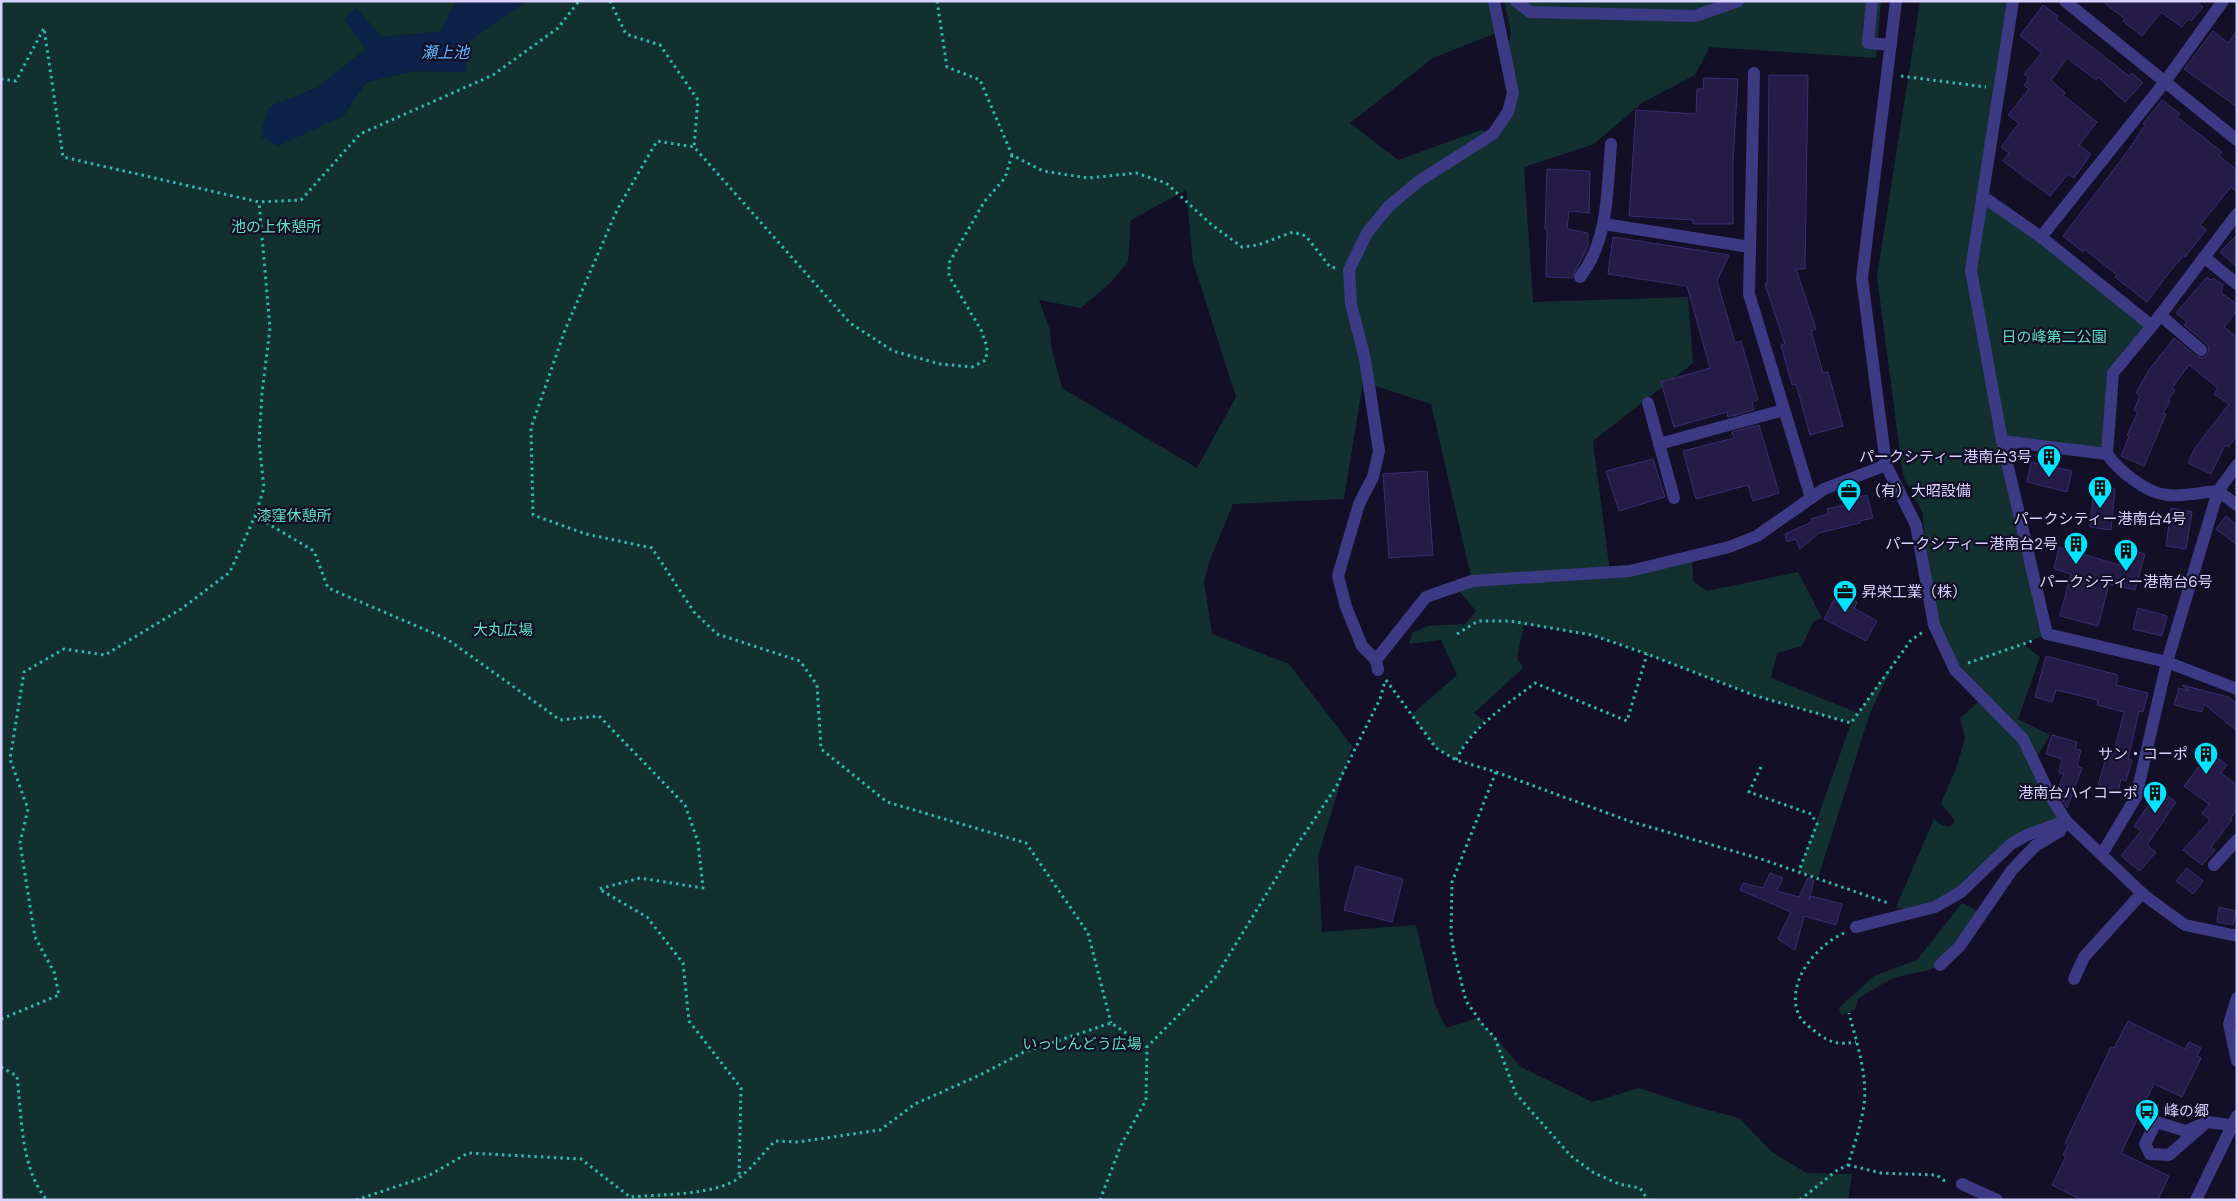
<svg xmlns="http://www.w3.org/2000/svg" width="2238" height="1201" viewBox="0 0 2238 1201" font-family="'DM Sans','Noto Sans JP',sans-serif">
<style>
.green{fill:#12302f;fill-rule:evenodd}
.water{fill:#0c2248}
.building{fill:#241b47;stroke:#3b2d73}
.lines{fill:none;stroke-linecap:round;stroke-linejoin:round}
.path{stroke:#2fb8b0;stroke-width:3;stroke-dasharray:2.5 4;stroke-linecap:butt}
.minor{stroke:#3d3a85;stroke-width:12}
.labels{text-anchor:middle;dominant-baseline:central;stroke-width:4.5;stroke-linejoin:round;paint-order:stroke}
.park-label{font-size:15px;fill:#5fe0c0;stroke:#130f26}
.poi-label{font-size:15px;fill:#d9d4ff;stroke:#130f26;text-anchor:end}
.water-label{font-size:16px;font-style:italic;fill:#62b6ff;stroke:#130f26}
</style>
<rect width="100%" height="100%" fill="#130f26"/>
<g class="green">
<path d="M 1,1 L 457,1 L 440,32 L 381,37 L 356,8 L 345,19 L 366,49 L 317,88 L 269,107 L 343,116 L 366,82 L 413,71 L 466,72 L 466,43 L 527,1 L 1494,1 L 1501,31 L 1433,58 L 1350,123 L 1398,160 L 1481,130 L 1493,134 L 1508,113 L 1506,51 L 1511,34 L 1504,1 L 1881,1 L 1876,58 L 1710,47 L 1695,75 L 1642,103 L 1594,144 L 1524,167 L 1533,302 L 1688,297 L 1693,363 L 1593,441 L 1610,572 L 1692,556 L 1693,581 L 1707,591 L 1798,572 L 1822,618 L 1813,622 L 1802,646 L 1777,653 L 1771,678 L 1858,713 L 1895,661 L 1870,713 L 1818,878 L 1799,871 L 1851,723 L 1756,696 L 1647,654 L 1592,635 L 1524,624 L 1517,658 L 1523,668 L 1474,713 L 1485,721 L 1465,743 L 1456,760 L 1436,748 L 1411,715 L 1457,675 L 1441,640 L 1409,644 L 1412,633 L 1428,626 L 1465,624 L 1476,611 L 1455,586 L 1472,581 L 1431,404 L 1363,382 L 1344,499 L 1233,504 L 1210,560 L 1204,581 L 1212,634 L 1289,664 L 1352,746 L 1318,856 L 1322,932 L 1416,925 L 1435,1005 L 1446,1028 L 1478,1018 L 1521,1067 L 1592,1102 L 1639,1088 L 1690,1105 L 1739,1118 L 1771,1151 L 1806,1173 L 1852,1174 L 1848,1200 L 1,1200 ZM 1186,190 L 1193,262 L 1236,397 L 1197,468 L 1062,388 L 1051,346 L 1050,330 L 1039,300 L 1081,308 L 1109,284 L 1128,262 L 1131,220 Z"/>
<polygon points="1920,1 2013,1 1982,196 2152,326 2113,373 2107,454 2003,441 2047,634 2023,644 2040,657 2018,719 2050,735 2034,762 2066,821 2027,835 1961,892 1911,913 1896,907 1934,819 1942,825 1950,827 1955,821 1941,803 1956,769 1965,738 1960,718 1983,698 1955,670 1934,625 1922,511 1903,476 1877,277"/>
<path d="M 1962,903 L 1983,914 L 1940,965 C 1927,974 1908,972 1892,979 C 1881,984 1869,992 1858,999 L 1855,1010 L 1841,1015 L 1839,1008 L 1874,976 L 1917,960 Z"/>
</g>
<polygon class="water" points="457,1 527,1 466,43 467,72 413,71 366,82 343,116 278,146 260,136 269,107 317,88 366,49 345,19 356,7 381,37 440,32"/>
<g class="building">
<polygon points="2102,1 2196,1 2203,7 2191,21 2188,19 2182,27 2161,12 2142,36 2123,21 2125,19"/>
<polygon points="2043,5 2058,16 2056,19 2129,76 2132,73 2143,83 2125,102 2098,77 2096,80 2067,58 2051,80 2065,93 2063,95 2097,122 2079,145 2091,154 2074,178 2068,174 2050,196 2003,161 2009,153 2001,147 2019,123 2008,115 2029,89 2024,85 2029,78 2024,74 2042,53 2020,36"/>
<polygon points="2213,31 2228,43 2237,31 2237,107 2184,69"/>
<polygon points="1769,75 1808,75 1805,269 1796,269 1816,329 1811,331 1823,373 1828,372 1843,426 1810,435 1796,384 1792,385 1781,345 1785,344 1765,284 1767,284"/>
<polygon points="1704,78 1738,79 1733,160 1733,224 1693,224 1693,220 1629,216 1636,110 1696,114 1697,89 1703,89"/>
<polygon points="2162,100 2180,114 2177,117 2222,152 2219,156 2237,170 2237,192 2231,187 2200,225 2206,230 2185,257 2184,255 2168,274 2147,302 2115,277 2117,275 2084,249 2083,252 2063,236 2127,152 2145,125 2143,124"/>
<polygon points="1547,169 1590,171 1589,213 1569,211 1567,229 1588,233 1588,246 1572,278 1546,277 1547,229 1545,229"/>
<polygon points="2237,235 2237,267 2220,252"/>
<polygon points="1613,237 1729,255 1717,281 1735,343 1741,341 1758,400 1752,402 1754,410 1728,417 1727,412 1674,427 1661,382 1710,368 1687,286 1608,274"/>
<polygon points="2207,277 2211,280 2213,278 2223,285 2221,293 2237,304 2237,311 2224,327 2237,337 2237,436 2228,447 2225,445 2211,474 2188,463 2195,448 2229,404 2214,394 2218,388 2189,365 2172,388 2175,390 2168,400 2170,401 2163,413 2166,414 2144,466 2121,456 2129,436 2127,435 2138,412 2134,410 2140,396 2136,393 2149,370 2174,338 2196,356 2203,358 2207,355 2209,348 2207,344 2184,325 2187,322 2176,313"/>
<polygon points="1759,425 1779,493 1753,501 1748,485 1696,499 1683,451 1734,438 1732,432"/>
<polygon points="1653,459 1665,497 1619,511 1606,471"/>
<polygon points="2031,462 2072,471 2067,492 2027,482"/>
<polygon points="1427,471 1433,555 1389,558 1383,474"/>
<polygon points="2094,487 2115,489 2111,530 2090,527"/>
<polygon points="1867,495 1873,518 1860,521 1860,523 1819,533 1800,549 1796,539 1787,542 1785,534 1812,522 1811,519 1828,514 1827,509 1856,502 1855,498"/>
<polygon points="2171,508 2192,512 2186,549 2166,546"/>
<polygon points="2226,516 2237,525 2237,545 2216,529"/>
<polygon points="2059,547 2119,565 2123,548 2145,554 2135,590 2109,584 2098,626 2060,616 2071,574 2054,569"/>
<polygon points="1838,592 1857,602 1854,608 1877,621 1866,641 1824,619"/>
<polygon points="2138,608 2167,616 2162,636 2133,629"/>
<polygon points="2046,656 2118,675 2116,685 2148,693 2143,712 2139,711 2128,759 2132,760 2126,781 2121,779 2118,791 2098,785 2107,755 2109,755 2111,751 2114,752 2124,712 2097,705 2098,700 2056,690 2052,702 2035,697"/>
<polygon points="2182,685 2228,697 2237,704 2237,731 2204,704 2202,712 2174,705 2179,688 2189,691"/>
<polygon points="2052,735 2077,742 2075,749 2081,750 2077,766 2082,768 2067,808 2057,791 2064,774 2059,773 2062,759 2046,754"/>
<polygon points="2210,752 2227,765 2221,773 2237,785 2237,810 2230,819 2232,820 2211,847 2215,850 2202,865 2183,850 2210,820 2202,813 2209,804 2184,786"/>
<polygon points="2159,790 2176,802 2147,845 2156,852 2140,871 2121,856 2141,831 2134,826"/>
<polygon points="1356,866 1403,879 1392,922 1344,910"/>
<polygon points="2187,868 2203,881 2193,894 2176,881"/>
<polygon points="1770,873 1783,878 1777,891 1799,897 1808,878 1814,881 1809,900 1811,896 1842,904 1836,925 1804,916 1795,950 1778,939 1791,912 1740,890 1743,883 1763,888"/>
<polygon points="2219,907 2236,911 2233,925 2217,922"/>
<polygon points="2128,1021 2185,1049 2189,1042 2201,1048 2197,1056 2201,1058 2182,1097 2154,1084 2121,1153 2169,1176 2158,1200 2082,1200 2052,1185 2066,1156 2063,1155 2068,1145 2065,1143 2111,1047 2114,1048"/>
</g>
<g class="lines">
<g class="path">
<polyline points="610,1 626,34 660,45 698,100 694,147"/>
<polyline points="937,1 947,67 980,80 1012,155 1043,171 1088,178 1136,173 1166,183 1212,225 1242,247 1258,245 1293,232 1306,236 1330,267 1336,268"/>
<polyline points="1901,76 1986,87"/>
<polyline points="1,79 16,81 44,28 63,157 259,202 301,200 360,134 493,75 558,28 579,1"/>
<polyline points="1012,155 1005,178 984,202 949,263 949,276 981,330 987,347 986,360 972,367 940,364 893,351 850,323 694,147 657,141 617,210 565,330 531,428 533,515 586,534 652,548 694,612 717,634 800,661 817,685 821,749 887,802 1026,843 1088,933 1111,1023"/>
<polyline points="255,516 314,551 328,588 447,639 560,720 599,716 685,805 698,842 703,888 640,878 599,889 647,917 683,963 689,1021 741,1088 739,1178"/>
<polyline points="1457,634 1478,621 1510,621 1592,635 1647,654 1756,696 1851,723 1911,640 1923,632"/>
<polyline points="1968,663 2035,640"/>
<polyline points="1386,680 1436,748 1456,760 1496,772 1452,882 1451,933 1454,953 1466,1001 1483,1025 1495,1038 1516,1094 1571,1156 1594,1173 1619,1184 1640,1188 1648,1200"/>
<path d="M 1456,760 C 1473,726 1505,706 1535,683 L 1627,721 L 1647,654"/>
<polyline points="1761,767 1749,792 1811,814 1817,824 1799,871"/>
<polyline points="1496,772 1629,821 1761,859 1888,903"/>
<path d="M 1844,933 C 1817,945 1786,981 1798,1013 C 1801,1022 1810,1027 1817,1033 C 1830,1043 1840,1045 1856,1042"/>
<polyline points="1,1019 59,995 54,972 35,937 20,843 28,809 10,759 24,672 64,649 105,655 181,609 230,572 255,516 264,488 259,442 262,393 270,328 259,202"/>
<path d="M 1,1067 L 17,1076 C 22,1116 20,1168 47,1200"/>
<polyline points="1848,1165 1881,1173 1937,1175 1943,1180 1949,1181"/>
<path d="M 356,1200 L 428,1176 L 468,1153 L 581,1159 L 630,1197 C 660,1194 716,1196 740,1177 C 753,1167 764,1152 775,1141 L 798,1142 L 880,1130 L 915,1104 L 980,1075 L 1024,1052 L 1111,1023 L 1147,1047"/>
<polyline points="1100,1200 1121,1145 1146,1100 1147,1047 1215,978 1291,854 1336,787 1380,699 1385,681"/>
<path d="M 1800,1200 L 1836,1171 L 1848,1165 C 1854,1145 1861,1125 1864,1105 C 1868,1075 1856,1041 1849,1013"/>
</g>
<g class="minor">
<polyline points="1516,1 1530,12 1695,16 1738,1"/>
<polyline points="1872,1 1868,43 1891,45"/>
<polyline points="1896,1 1862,278 1886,465 1916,525 1934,625 1955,670 2023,739 2050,795 2066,821 2145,896 2185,925 2237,936"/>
<polyline points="2013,1 1971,270 2002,441 2047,634 2167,662 2136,797 2102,854"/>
<polyline points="2065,1 2237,140"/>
<polyline points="1754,73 1749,294 1811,498"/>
<polyline points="1982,196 2041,237 2152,326"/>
<polyline points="1604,224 1750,247"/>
<polyline points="2041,237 2164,83 2223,1"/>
<polyline points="2204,257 2237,284"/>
<path d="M 1580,277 C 1609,240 1607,190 1611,144"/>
<polyline points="2160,315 2201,350"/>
<polyline points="1648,403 1674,498"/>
<path d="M 2002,441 L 2107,454 C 2118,470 2146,493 2167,495 C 2182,497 2202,492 2218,491 L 2237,465"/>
<polyline points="1659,444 1784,410"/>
<polyline points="2107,454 2113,373 2152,326 2237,214"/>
<polyline points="2237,505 2218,491 2167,662 2237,689"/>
<polyline points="1376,660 1426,597 1472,581 1630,571 1729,547 1757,536 1824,489 1886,465"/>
<polyline points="1378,670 1376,660 1362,646 1346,607 1338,576 1359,504 1373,477 1379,451 1365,359 1351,304 1349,270 1367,233 1389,206 1419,181 1493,134 1508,112 1513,93 1494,1"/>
<polyline points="2214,865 2237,840"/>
<polyline points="1856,927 1935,907 1961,892 2011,844 2027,835 2066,821"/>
<polyline points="1940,965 1959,947 2012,870 2035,846 2060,831 2063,826"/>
<polyline points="2074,979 2084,957 2142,893"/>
<polyline points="2237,998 2229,1024 2237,1061"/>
<polyline points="2207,1122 2169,1155 2150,1154 2145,1144 2156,1122 2186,1131 2207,1122 2231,1125"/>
<polyline points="1962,1184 1997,1200"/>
<polyline points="2196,1200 2237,1116"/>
</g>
</g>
<defs>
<symbol id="building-pin" viewBox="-11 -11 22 30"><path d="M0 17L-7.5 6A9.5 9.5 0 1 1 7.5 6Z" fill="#00e5ff" stroke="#130f26"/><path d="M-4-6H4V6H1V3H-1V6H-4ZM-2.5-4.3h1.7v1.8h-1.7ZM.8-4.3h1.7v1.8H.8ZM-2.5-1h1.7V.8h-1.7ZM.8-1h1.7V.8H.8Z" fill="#111"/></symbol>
<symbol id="office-pin" viewBox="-11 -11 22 30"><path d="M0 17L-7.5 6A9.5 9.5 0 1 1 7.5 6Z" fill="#00e5ff" stroke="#130f26"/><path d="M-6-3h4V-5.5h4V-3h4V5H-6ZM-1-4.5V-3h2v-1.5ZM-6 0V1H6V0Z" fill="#111"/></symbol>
<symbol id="bus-pin" viewBox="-11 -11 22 30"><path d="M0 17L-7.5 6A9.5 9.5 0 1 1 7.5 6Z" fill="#00e5ff" stroke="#130f26"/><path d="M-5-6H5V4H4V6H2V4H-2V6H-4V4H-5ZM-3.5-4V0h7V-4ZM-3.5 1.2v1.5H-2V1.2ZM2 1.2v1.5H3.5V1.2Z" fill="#111"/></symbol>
</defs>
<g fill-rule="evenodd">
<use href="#building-pin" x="2035" y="443" width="28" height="38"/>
<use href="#building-pin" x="2086" y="474" width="28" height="38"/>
<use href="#office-pin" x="1835" y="477" width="28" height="38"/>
<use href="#building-pin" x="2062" y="530" width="28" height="38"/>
<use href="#building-pin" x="2112" y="537" width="28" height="38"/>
<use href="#office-pin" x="1831" y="578" width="28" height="38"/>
<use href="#building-pin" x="2192" y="740" width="28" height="38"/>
<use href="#building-pin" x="2141" y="779" width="28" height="38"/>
<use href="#bus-pin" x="2133" y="1097" width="28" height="38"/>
</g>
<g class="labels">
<g class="park-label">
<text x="276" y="227">池の上休憩所</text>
<text x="2054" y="337">日の峰第二公園</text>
<text x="294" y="516">漆窪休憩所</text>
<text x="503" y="630">大丸広場</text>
<text x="1082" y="1044">いっしんどう広場</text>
</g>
<g class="poi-label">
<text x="2032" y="457">パークシティー港南台3号</text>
<text x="1866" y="491" text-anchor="start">（有）大昭設備</text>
<text x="2100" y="519" text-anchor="middle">パークシティー港南台4号</text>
<text x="2058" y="544">パークシティー港南台2号</text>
<text x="2126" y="582" text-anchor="middle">パークシティー港南台6号</text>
<text x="1862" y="592" text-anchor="start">昇栄工業（株）</text>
<text x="2188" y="754">サン・コーポ</text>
<text x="2138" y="793">港南台ハイコーポ</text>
<text x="2164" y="1111" text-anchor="start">峰の郷</text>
</g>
<g class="water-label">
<text x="445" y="52">瀬上池</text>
</g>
</g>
<rect width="2238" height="1201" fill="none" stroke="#d9d4ff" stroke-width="5"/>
</svg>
